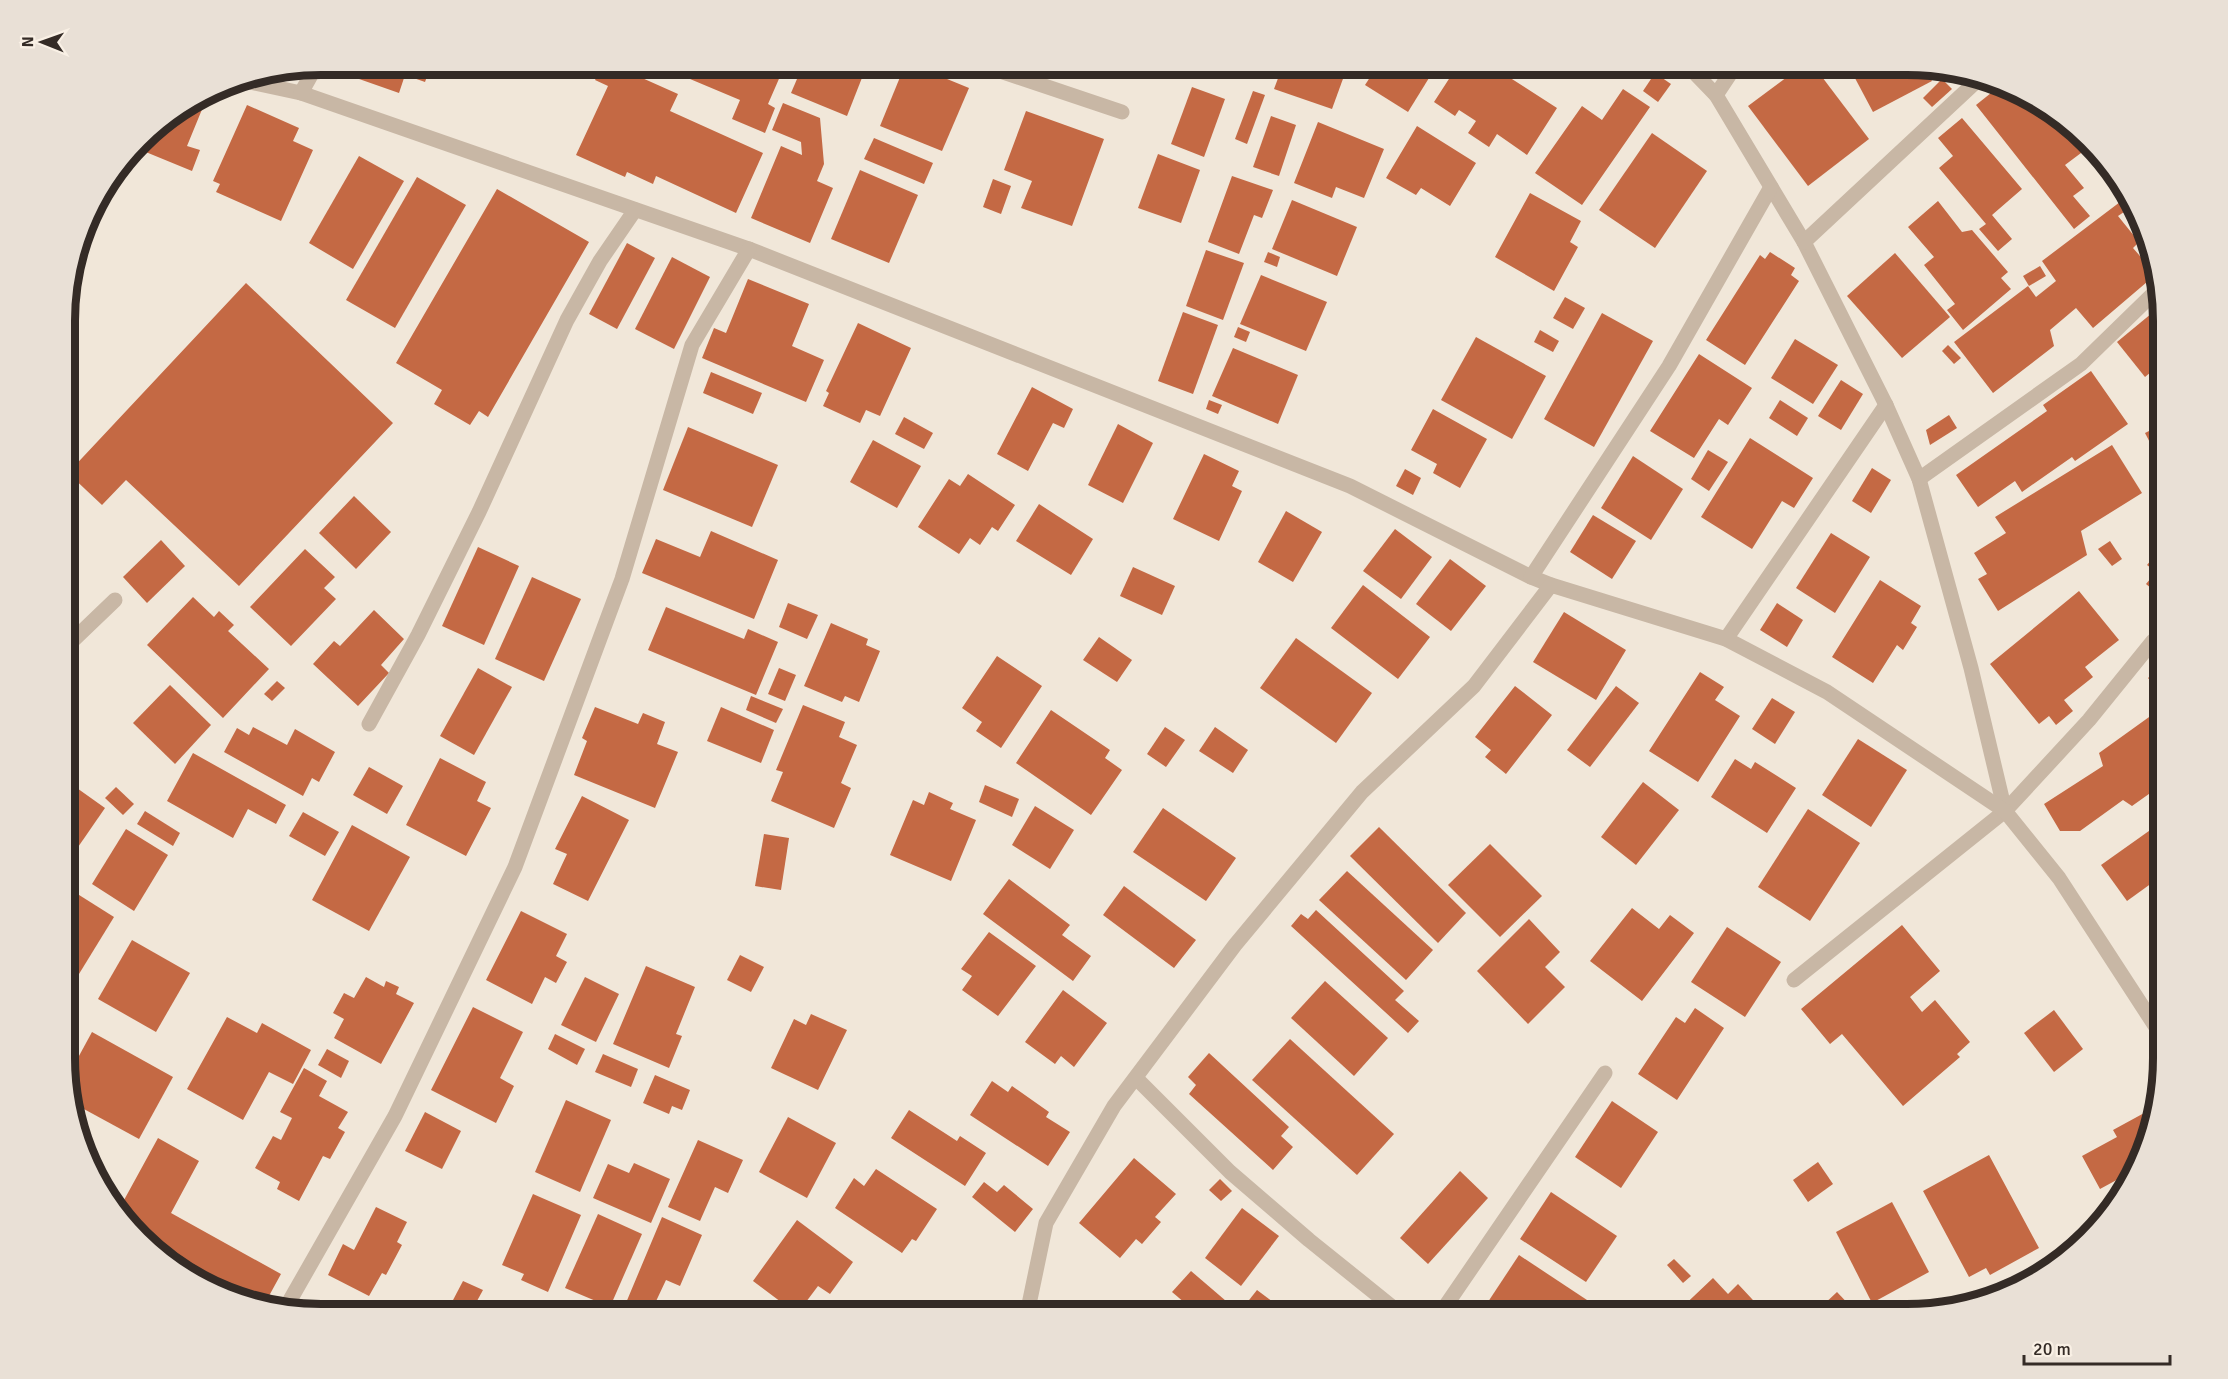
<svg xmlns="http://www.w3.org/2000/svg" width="2228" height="1379" viewBox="0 0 2228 1379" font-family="Signika,sans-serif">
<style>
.building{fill:#c46944}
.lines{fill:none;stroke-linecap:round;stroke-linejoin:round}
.street{stroke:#c8b7a5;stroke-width:15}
.rim{fill:none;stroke:#342b26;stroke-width:8}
</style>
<rect width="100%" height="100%" fill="#f1e7d9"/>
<g class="building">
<polygon points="345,65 431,65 425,82 405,75 399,93 342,73"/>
<polygon points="603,65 613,65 678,94 670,111 763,153 736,213 656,176 653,184 627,172 625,177 576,155 608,86 595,80"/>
<polygon points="661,65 688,65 684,75"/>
<polygon points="696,65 785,65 768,104 775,108 765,133 732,119 740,100 690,79"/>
<polygon points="803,65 867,65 847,116 791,93"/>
<polygon points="905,65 913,65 969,88 942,151 880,126"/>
<polygon points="1132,65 1155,65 1152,72"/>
<polygon points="1202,65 1256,65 1253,72 1235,66 1231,75"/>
<polygon points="1283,65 1348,65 1332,109 1274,89"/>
<polygon points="1378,65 1437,65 1408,112 1365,85"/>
<polygon points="1458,65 1490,65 1557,108 1527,155 1497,134 1489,147 1468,133 1476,121 1459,110 1455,116 1434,102"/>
<polygon points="1803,65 1813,65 1869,139 1808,186 1748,106"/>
<polygon points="1848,65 1908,65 1924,67 1932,81 1873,112"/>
<polygon points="1655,73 1671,84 1658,102 1643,91"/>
<polygon points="1942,79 1952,89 1932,107 1923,98"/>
<polygon points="2001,85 2049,108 2085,150 2065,165 2084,188 2073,196 2090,216 2074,229 1976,105"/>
<polygon points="1192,87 1225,99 1204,157 1171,144"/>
<polygon points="1623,89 1650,107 1582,205 1535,173 1582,106 1602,120"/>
<polygon points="1253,91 1265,95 1247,144 1235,139"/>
<polygon points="193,103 203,107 187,146 200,150 192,171 136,148 152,128"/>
<polygon points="783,103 820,118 824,164 817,181 833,188 810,243 751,218 781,146 802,155 801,142 772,130"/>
<polygon points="247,105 299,128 293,141 313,150 281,221 216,192 220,184 213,181"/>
<polygon points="1026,111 1104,139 1072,226 1021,208 1032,181 1004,170"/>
<polygon points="1271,116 1296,125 1279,176 1253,167"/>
<polygon points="1962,118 2022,189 1992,215 2012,239 1998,251 1979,229 1986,224 1939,168 1953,156 1938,138"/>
<polygon points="1318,122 1384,149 1364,198 1336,187 1332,198 1294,183"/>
<polygon points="1417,126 1476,163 1450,206 1421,188 1416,195 1386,178"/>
<polygon points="1652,133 1707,171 1655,248 1599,210"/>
<polygon points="874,138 933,163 924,184 864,159"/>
<polygon points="1158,154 1200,170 1181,223 1138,208"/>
<polygon points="359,156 404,181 353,269 309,243"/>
<polygon points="860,170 918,195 889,263 831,239"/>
<polygon points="1232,176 1273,190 1262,218 1254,215 1239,254 1208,242"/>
<polygon points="417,177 466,205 395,328 346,300"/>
<polygon points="993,179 1011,186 1001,214 983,207"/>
<polygon points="497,189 589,242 488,417 479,411 470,425 434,404 442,390 396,363"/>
<polygon points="1530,193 1581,221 1570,242 1578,247 1554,291 1495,257"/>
<polygon points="1292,200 1357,227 1337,276 1272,249"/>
<polygon points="1938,201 1962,232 1972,230 2008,272 2001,278 2011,289 1963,330 1947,310 1955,304 1924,265 1934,257 1908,227"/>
<polygon points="2120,202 2124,212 2118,216 2139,242 2133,248 2153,271 2154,276 2093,328 2076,308 2050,330 2054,346 1993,393 1954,342 2028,286 2036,297 2056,281 2042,261"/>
<polygon points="627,243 655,258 617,329 589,314"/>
<polygon points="1206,250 1244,263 1223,320 1186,306"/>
<polygon points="1268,252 1280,257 1277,267 1264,262"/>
<polygon points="1770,252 1795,268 1791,275 1799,281 1745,365 1706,340 1760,255 1765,259"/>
<polygon points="1895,253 1950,317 1902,358 1847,296"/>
<polygon points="672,257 710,277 674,349 635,329"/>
<polygon points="2040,266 2046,276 2029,286 2023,276"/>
<polygon points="1261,275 1327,302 1306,351 1240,324"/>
<polygon points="748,279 809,304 792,346 824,360 806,402 702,358 714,328 726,333"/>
<polygon points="246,283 393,423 239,586 126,480 102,505 68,473"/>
<polygon points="1565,297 1585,308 1573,329 1553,318"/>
<polygon points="2163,304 2163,362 2145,377 2117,342"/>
<polygon points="1183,312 1218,325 1193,394 1158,381"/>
<polygon points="1602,313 1653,341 1594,447 1544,419"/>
<polygon points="858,323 911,348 880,416 866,410 860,423 823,406 829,393 826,391"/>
<polygon points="1238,327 1250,332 1246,342 1234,337"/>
<polygon points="1540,330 1559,341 1553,352 1534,342"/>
<polygon points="1476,337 1546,376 1512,439 1441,400"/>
<polygon points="1795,339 1838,365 1813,404 1771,378"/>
<polygon points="1948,345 1961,358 1954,364 1942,351"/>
<polygon points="1233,348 1298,375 1278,424 1212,396"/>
<polygon points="1699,354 1752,388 1728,425 1719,419 1694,458 1650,431"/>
<polygon points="2091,371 2128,424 2075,461 2072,457 2022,492 2015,481 1978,507 1956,475 2047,411 2043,405"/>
<polygon points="711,372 762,393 753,414 703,393"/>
<polygon points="1841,380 1863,394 1841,430 1818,416"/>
<polygon points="1032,387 1073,409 1064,428 1053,423 1028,471 997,454"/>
<polygon points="1209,400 1222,405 1218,414 1206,409"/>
<polygon points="1780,400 1808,418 1797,436 1769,418"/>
<polygon points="1433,409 1487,439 1460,488 1433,473 1437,464 1411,450"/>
<polygon points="1949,415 1957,428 1930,445 1926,430"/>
<polygon points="904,417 933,433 924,449 895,434"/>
<polygon points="1118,424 1153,443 1123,503 1088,485"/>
<polygon points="2161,425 2163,453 2157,456 2145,433"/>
<polygon points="688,427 778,465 752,527 663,490"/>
<polygon points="1750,438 1813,478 1794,508 1782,501 1752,549 1701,517"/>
<polygon points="873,440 921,466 897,508 850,482"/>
<polygon points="2112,445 2142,493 2081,531 2087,555 1998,611 1978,579 1987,574 1974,553 2006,533 1995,517"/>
<polygon points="1708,450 1728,462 1709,491 1691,479"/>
<polygon points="1204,454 1239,471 1232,486 1242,491 1219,541 1173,519"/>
<polygon points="1633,456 1683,489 1651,540 1601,508"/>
<polygon points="1872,468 1891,480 1871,513 1852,501"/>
<polygon points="1405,469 1421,478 1413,495 1396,486"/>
<polygon points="968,474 1015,505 998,531 992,527 980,545 970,538 959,554 918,527 949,479 960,486"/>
<polygon points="354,496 391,532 356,569 319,533"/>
<polygon points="1039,504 1093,539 1071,575 1016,541"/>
<polygon points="1286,511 1322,532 1293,582 1258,562"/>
<polygon points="1593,515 1636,541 1612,579 1570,552"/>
<polygon points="1395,529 1432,557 1401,599 1363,571"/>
<polygon points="711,531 778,560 754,619 642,573 656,539 700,557"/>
<polygon points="1831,533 1870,557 1835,613 1796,588"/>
<polygon points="161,540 185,566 147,603 123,577"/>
<polygon points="2110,541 2122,559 2112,566 2098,549"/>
<polygon points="2163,546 2163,598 2146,584 2156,572 2147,565"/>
<polygon points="478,547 519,566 484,645 442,626"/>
<polygon points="305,549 335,577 324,588 336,599 291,646 250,607"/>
<polygon points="1450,559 1486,586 1451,631 1416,604"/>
<polygon points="1133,567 1175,586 1162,615 1120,596"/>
<polygon points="532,577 581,599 544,681 495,659"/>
<polygon points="1880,580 1921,606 1911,623 1917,627 1903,650 1897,645 1873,683 1832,657"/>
<polygon points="1363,585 1430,637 1398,679 1331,628"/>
<polygon points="2079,591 2119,640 2085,667 2093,677 2064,700 2073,711 2056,725 2049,716 2039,724 1990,664"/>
<polygon points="193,597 214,617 219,611 234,625 228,631 269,669 223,718 147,645"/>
<polygon points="788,603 818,615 807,639 779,627"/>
<polygon points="1777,603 1803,620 1787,647 1760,630"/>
<polygon points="666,607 744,639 748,629 778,642 756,695 648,650"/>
<polygon points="374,610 404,639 381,665 389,673 358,706 313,664 334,641 340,646"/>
<polygon points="1564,612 1626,650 1596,700 1533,662"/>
<polygon points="831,623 868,639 866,645 880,651 859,702 845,696 842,702 804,686"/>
<polygon points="1099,637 1132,660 1117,682 1083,660"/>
<polygon points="1296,638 1372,693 1336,743 1260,688"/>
<polygon points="997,656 1042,686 1001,748 976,731 982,722 962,708"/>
<polygon points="2163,665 2163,695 2148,678"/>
<polygon points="478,668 512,687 474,755 440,736"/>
<polygon points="779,668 796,675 785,701 768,694"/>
<polygon points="1700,672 1724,687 1715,700 1740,716 1698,782 1649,751"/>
<polygon points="277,681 285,688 272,701 264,694"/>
<polygon points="170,685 211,725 175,764 133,723"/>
<polygon points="1515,686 1552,715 1506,774 1485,757 1491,750 1475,737"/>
<polygon points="1616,686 1639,703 1590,767 1567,750"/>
<polygon points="751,696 783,709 776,723 746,710"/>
<polygon points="1772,698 1795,712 1775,744 1752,729"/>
<polygon points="803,705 845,722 839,737 857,745 841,783 851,788 834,828 771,801 783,772 776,770"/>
<polygon points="595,707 638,724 643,713 665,722 657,744 678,752 655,808 574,775 587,741 582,738"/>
<polygon points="721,707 774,730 761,763 707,741"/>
<polygon points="2163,707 2163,784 2132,806 2123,800 2080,831 2060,831 2044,804 2103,766 2099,753"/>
<polygon points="1051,710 1110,750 1105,758 1122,770 1091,815 1016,763"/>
<polygon points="253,727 287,745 295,729 335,752 319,782 312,778 303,796 224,752 237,728 249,735"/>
<polygon points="1165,727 1185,740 1166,767 1147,754"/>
<polygon points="1215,727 1248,750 1233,773 1199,751"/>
<polygon points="1858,739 1907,770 1871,827 1822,795"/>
<polygon points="193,753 286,805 276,824 248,809 233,838 167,801"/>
<polygon points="440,758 486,782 477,801 491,808 466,856 406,825"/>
<polygon points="1735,759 1751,769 1755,762 1796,788 1767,833 1711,797"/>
<polygon points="369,767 403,786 387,814 353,795"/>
<polygon points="67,781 105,808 76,850 67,843"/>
<polygon points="1643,782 1679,810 1636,865 1601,837"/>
<polygon points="985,785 1019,799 1012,817 979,802"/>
<polygon points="116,787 134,804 123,815 105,798"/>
<polygon points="929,792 953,803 950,809 976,820 951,881 890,855 913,800 924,805"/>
<polygon points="582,796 629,820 588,901 553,884 567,854 555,849"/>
<polygon points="1035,806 1074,830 1050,869 1012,845"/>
<polygon points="1163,808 1236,858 1206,901 1133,852"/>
<polygon points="1808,809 1860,843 1810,921 1758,887"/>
<polygon points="145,811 180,833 173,846 137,824"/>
<polygon points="303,812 339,832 325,856 289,836"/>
<polygon points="2163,821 2163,875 2127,901 2101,865"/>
<polygon points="352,825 410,857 369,931 312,900"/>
<polygon points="1379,827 1466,913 1438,943 1350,856"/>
<polygon points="126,829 168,855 134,911 92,884"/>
<polygon points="764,834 789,838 781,890 755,886"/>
<polygon points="1490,844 1542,896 1500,937 1448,885"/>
<polygon points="1347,871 1433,950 1406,980 1319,900"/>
<polygon points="1009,879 1070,925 1062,935 1091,956 1073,981 983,914"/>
<polygon points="1124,886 1196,940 1174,968 1103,915"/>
<polygon points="68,888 114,917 71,987 67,985"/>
<polygon points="2163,904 2163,925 2153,914"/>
<polygon points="1632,908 1659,929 1670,915 1694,933 1642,1001 1590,961"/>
<polygon points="1316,910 1404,991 1395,1000 1419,1021 1408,1033 1291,926 1301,914 1308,919"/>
<polygon points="521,911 567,934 556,956 567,962 556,983 545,977 532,1004 486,980"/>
<polygon points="1529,919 1560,952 1545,967 1565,987 1528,1024 1477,971"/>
<polygon points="1902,925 1940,971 1910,997 1922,1012 1935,1000 1970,1042 1957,1054 1960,1057 1903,1106 1842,1034 1830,1044 1801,1009"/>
<polygon points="1727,927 1781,962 1745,1017 1691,982"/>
<polygon points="989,932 1036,966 998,1016 962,990 972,976 961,969"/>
<polygon points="132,940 190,973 156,1032 98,999"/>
<polygon points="740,955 764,967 751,992 727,980"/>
<polygon points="646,966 695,987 676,1034 682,1036 669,1068 613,1044"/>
<polygon points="366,977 384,987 386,981 399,987 396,994 414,1003 381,1064 334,1038 344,1019 333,1013 344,993 354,998"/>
<polygon points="585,977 619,994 596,1042 561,1025"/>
<polygon points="1325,981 1388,1038 1354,1076 1291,1018"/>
<polygon points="1063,990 1107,1023 1074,1067 1061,1056 1055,1064 1025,1042"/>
<polygon points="473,1007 523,1032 500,1078 514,1086 496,1123 431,1090"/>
<polygon points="1695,1008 1724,1028 1677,1100 1638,1074 1676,1017 1685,1023"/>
<polygon points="2054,1010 2083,1049 2054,1072 2024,1033"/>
<polygon points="811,1014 847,1030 818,1090 771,1068 794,1019 806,1025"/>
<polygon points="227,1017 257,1033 262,1023 311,1050 293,1084 269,1072 243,1120 187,1089"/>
<polygon points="92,1032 173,1077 139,1139 71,1102 67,1091 67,1078"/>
<polygon points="555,1034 585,1049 577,1065 548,1049"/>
<polygon points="1290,1039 1394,1134 1357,1175 1252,1080"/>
<polygon points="327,1049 349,1061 341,1078 318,1065"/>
<polygon points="1209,1053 1289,1127 1281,1136 1293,1147 1273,1170 1189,1094 1196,1085 1188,1077"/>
<polygon points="603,1054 638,1069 631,1087 595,1072"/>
<polygon points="304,1068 327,1081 319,1096 348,1112 338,1128 345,1132 330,1159 323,1156 299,1201 277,1189 280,1182 255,1168 273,1136 281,1140 292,1118 280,1112"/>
<polygon points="655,1075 690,1090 682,1110 672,1106 669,1114 643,1103"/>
<polygon points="992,1081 1008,1092 1012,1086 1049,1112 1046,1117 1070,1132 1048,1166 970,1115"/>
<polygon points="566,1100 611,1120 580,1192 535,1172"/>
<polygon points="1612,1101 1658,1132 1621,1188 1575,1157"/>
<polygon points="2157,1106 2150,1140 2135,1170 2100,1189 2082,1156 2117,1137 2113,1130"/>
<polygon points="909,1110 957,1141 960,1136 986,1153 965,1186 891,1138"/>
<polygon points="425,1112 461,1131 442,1169 405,1151"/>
<polygon points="788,1117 836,1143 807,1198 759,1172"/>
<polygon points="158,1138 199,1161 171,1213 281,1274 264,1305 239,1301 179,1271 118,1211"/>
<polygon points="698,1140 743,1160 728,1193 715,1187 700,1221 668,1207"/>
<polygon points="1989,1155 2039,1248 1990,1275 1986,1268 1969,1277 1923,1191"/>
<polygon points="1134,1158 1176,1194 1155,1217 1161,1222 1142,1244 1136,1239 1120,1258 1079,1223"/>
<polygon points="1818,1162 1833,1184 1808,1202 1793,1180"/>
<polygon points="634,1163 670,1179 651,1223 593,1198 608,1164 629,1173"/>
<polygon points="876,1169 937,1209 916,1241 912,1239 902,1253 835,1208 854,1178 864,1186"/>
<polygon points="1460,1171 1488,1198 1428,1264 1400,1238"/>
<polygon points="1220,1179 1232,1191 1221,1201 1209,1190"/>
<polygon points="984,1182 997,1192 1004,1185 1033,1209 1015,1232 972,1197"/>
<polygon points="1551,1192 1617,1236 1586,1282 1520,1239"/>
<polygon points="533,1194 581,1215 548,1292 521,1280 524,1274 502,1265"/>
<polygon points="1892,1202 1929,1272 1872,1303 1836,1232"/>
<polygon points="376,1207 407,1222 397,1242 402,1245 386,1275 382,1273 369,1296 328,1275 343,1244 354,1250"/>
<polygon points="1242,1208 1279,1236 1241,1286 1205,1258"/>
<polygon points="598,1214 642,1234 610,1307 565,1288"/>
<polygon points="662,1217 702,1235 680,1286 666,1280 650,1314 632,1314 623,1310"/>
<polygon points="797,1220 853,1262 830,1294 818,1286 797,1314 753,1281"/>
<polygon points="1519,1255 1587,1300 1577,1314 1480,1314"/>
<polygon points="1674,1259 1691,1276 1683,1283 1667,1265"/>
<polygon points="1191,1271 1226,1301 1214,1314 1198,1314 1172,1292"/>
<polygon points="1713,1278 1728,1294 1738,1284 1766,1314 1675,1314"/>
<polygon points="463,1281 483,1290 471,1312 452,1302"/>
<polygon points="1257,1290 1289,1314 1238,1314"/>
<polygon points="1837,1292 1854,1310 1850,1314 1828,1314 1821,1307"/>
</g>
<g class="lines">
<g class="street">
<polyline points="982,65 1122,112"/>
<polyline points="1687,65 1716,95 1804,242 1886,405 1919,479 1971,668 2005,811"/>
<polyline points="241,80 301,93 749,249 1350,486 1531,577 1551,585"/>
<polyline points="301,93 316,66"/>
<polyline points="1716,95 1736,65"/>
<polyline points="1804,242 1981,77"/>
<polyline points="1919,479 2081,364 2158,289"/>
<polyline points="1531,577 1669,366 1771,187"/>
<polyline points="1726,639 1886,405"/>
<polyline points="67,646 115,600"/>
<polyline points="369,724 418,635 479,512 567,320 600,261 635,210"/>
<polyline points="1794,980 2005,811 2089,720 2153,641"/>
<polyline points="1136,1078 1230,1172 1309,1240 1396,1310 1407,1314"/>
<polyline points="285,1309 395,1116 515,867 622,579 692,345 749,249"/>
<polyline points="1027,1314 1046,1223 1114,1106 1235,945 1362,792 1474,686 1551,585 1726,639 1827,692 2005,811 2059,878 2163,1038"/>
<polyline points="1440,1314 1605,1073"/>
</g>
</g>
<path d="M0 0H2228V1379H0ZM321 75H1907A246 246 0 0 1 2153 321V1058A246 246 0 0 1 1907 1304H321A246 246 0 0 1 75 1058V321A246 246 0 0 1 321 75Z" fill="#e9e0d6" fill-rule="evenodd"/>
<path class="rim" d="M321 75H1907A246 246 0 0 1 2153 321V1058A246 246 0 0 1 1907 1304H321A246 246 0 0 1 75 1058V321A246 246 0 0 1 321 75Z"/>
<g transform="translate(42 42) rotate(271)" stroke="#f9f0e5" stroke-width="4.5" paint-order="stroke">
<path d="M0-4.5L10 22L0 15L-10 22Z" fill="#342b26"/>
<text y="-9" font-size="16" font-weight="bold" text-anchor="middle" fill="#342b26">N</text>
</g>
<path d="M2024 1355v9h146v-9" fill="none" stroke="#342b26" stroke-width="3"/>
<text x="2033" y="1355" font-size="18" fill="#342b26" stroke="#f9f0e5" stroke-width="4.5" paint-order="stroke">20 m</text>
</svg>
